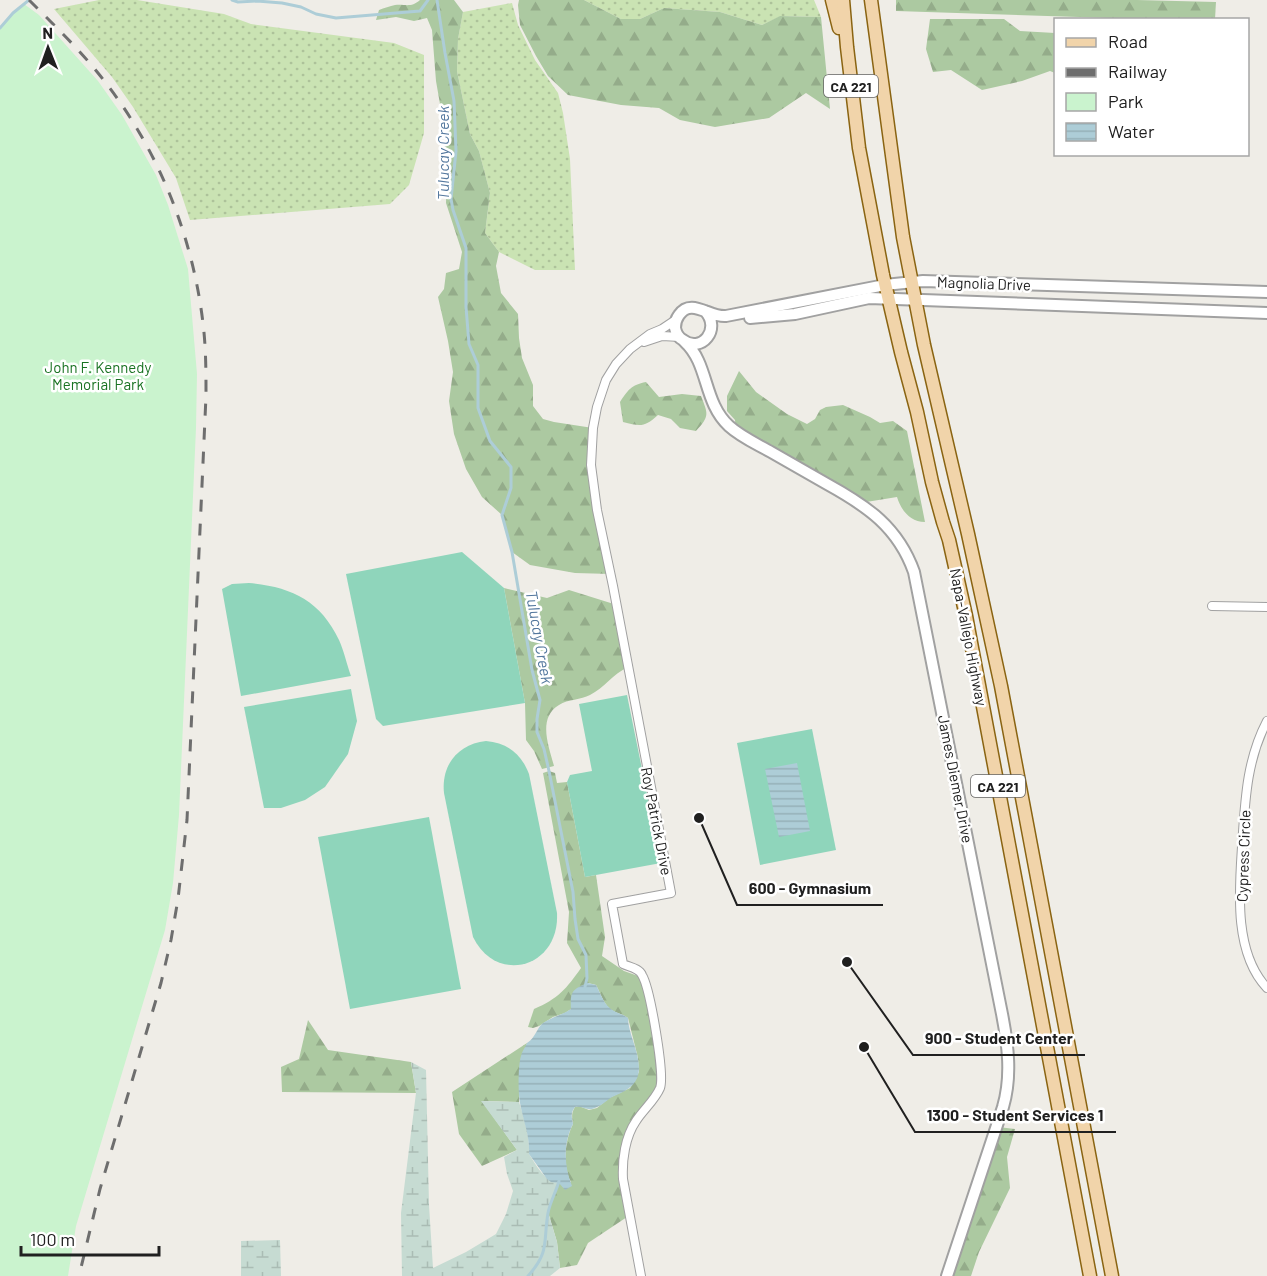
<svg xmlns="http://www.w3.org/2000/svg" width="1267" height="1276" viewBox="0 0 1267 1276" font-family="Barlow,sans-serif">
<style>
.grass{fill:url(#grass-dots)}
.forest{fill:url(#forest-firs)}
.wetland{fill:url(#wetland-marsh)}
.park{fill:#caf3ce}
.pitch{fill:#8fd5bb}
.water{fill:url(#water-rules)}
.lines{fill:none;stroke-linecap:round;stroke-linejoin:round}
.stream{stroke:#adcdd7;stroke-width:3}
.minor-casing{stroke:#a1a1a1;stroke-width:10}
.tertiary-casing{stroke:#a1a1a1;stroke-width:14}
.primary-casing{stroke:#8a6412;stroke-width:15}
.minor{stroke:#fff;stroke-width:8}
.tertiary{stroke:#fff;stroke-width:10}
.primary{stroke:#f1d4aa;stroke-width:12}
.rail{stroke:#6e6e6e;stroke-width:3;stroke-dasharray:12 12;stroke-linecap:butt}
.labels{text-anchor:middle;dominant-baseline:central;stroke-width:5;stroke-linejoin:round;paint-order:stroke}
.shield{fill:#fff;stroke:#636363;stroke-width:1.5}
.shield-label{font-size:14px;font-weight:bold;fill:#202020}
.street-label{font-size:15px;fill:#202020;stroke:#fff}
.park-label{font-size:15px;fill:#197222;stroke:#fff}
.water-label{font-size:16px;font-style:italic;fill:#54789e;stroke:#fff}
.leader{fill:none;stroke:#202020;stroke-width:2}
.callout-dot{fill:#202020;stroke:#fff;stroke-width:2}
.callout-label{font-size:16px;text-anchor:middle;font-weight:bold;fill:#202020;stroke:#fff;stroke-width:5;stroke-linejoin:round;paint-order:stroke}
</style>
<defs>
<pattern id="grass-dots" width="8" height="8" patternUnits="userSpaceOnUse" patternTransform="scale(1.5)"><rect width="8" height="8" fill="#cae3b3"/><path d="M2 2h.1M6 6h.1" fill="none" stroke="#adc29a" stroke-width="1.8" stroke-linecap="round"/></pattern>
<pattern id="forest-firs" width="22" height="20" patternUnits="userSpaceOnUse" patternTransform="scale(1.5)"><rect width="22" height="20" fill="#acc9a1"/><path d="M5 1l3.5 6h-7zM16 11l3.5 6h-7z" fill="#94ac8a"/></pattern>
<pattern id="wetland-marsh" width="20" height="14" patternUnits="userSpaceOnUse" patternTransform="scale(1.5)"><rect width="20" height="14" fill="#c6dbd2"/><path d="M1 5h8M5 5V1M11 12h8M15 12V8" fill="none" stroke="#aabcb4"/></pattern>
<pattern id="water-rules" width="6" height="5" patternUnits="userSpaceOnUse" patternTransform="scale(1.5)"><rect width="6" height="5" fill="#adcdd7"/><path d="M0 2.5h6" fill="none" stroke="#95b0b8"/></pattern>
</defs>
<rect width="100%" height="100%" fill="#efede7"/>
<g class="grass">
<polygon points="99,0 137,0 224,14 251,24 394,43 424,55 424,133 409,185 390,204 190,220 176,178 133,107 112,77 54,9"/>
<polygon points="584,0 814,0 821,17 781,16 762,25 720,12 664,8 640,19 621,19"/>
<polygon points="512,3 518,25 535,60 558,93 563,113 570,159 575,270 535,270 499,252 485,233 490,193 479,151 470,134 457,71 458,39 463,12"/>
</g>
<g class="forest">
<path d="M 420,0 L 454,0 L 463,12 L 458,39 L 457,71 L 470,134 L 479,151 L 490,193 L 485,233 L 499,252 L 496,266 L 501,293 L 518,314 L 519,338 L 522,358 L 533,385 L 533,406 L 543,419 L 554,422 L 593,428 L 591,465 L 611,574 L 575,573 L 530,565 L 512,552 L 502,515 L 482,497 L 466,469 L 454,434 L 449,401 L 453,372 L 448,341 L 438,297 L 444,289 L 446,273 L 459,269 L 462,252 L 446,203 L 447,170 L 444,127 L 436,81 L 432,30 L 427,18 L 414,21 L 396,17 L 376,20 L 379,10 C 384,8 390,6 395,5 C 406,4 411,8 420,0 Z"/>
<polygon points="519,0 584,0 621,19 640,19 664,8 720,12 762,25 780,16 821,17 830,109 806,93 769,118 715,127 680,120 659,108 621,105 568,95 548,76 536,56 520,25 518,5"/>
<polygon points="896,0 1137,0 1216,2 1215,19 1141,19 896,11"/>
<polygon points="930,19 1004,19 1020,31 1055,33 1055,73 1050,71 1022,81 982,90 951,70 933,72 926,49"/>
<path d="M 739,371 L 756,392 L 787,414 L 807,424 L 815,419 L 820,410 L 826,407 L 843,405 L 870,417 L 880,423 L 893,421 L 907,431 L 925,522 C 910,522 901,510 897,497 L 860,503 L 736,432 L 735,420 L 727,411 L 727,396 Z"/>
<path d="M 646,382 L 659,397 L 682,394 L 701,396 C 708,414 710,416 696,431 L 680,428 L 671,419 L 658,415 C 644,428 640,426 623,422 L 620,402 C 628,390 631,385 646,382 Z"/>
<path d="M 504,588 L 547,598 L 569,590 L 617,605 L 628,667 C 613,674 604,688 590,695 C 581,700 568,699 559,705 C 537,718 549,747 554,766 L 542,769 L 534,751 L 526,740 L 525,703 Z"/>
<path d="M 549,771 L 555,773 L 557,783 L 567,782 L 585,877 L 596,875 L 605,937 L 602,956 L 624,971 L 638,976 L 646,988 L 661,1086 L 636,1120 L 625,1154 L 630,1215 L 588,1243 L 577,1265 L 560,1268 L 557,1242 L 548,1212 L 559,1183 L 571,1182 C 562,1167 565,1139 573,1124 C 572,1118 571,1113 575,1107 L 579,1106 L 589,1110 L 597,1108 L 609,1098 L 630,1088 L 639,1072 L 638,1058 L 628,1018 C 623,1014 619,1014 613,1011 C 604,1006 601,994 596,985 L 588,983 L 571,1009 L 565,1013 L 553,1017 L 539,1026 L 533,1028 L 528,1027 L 534,1009 C 558,999 567,988 581,968 L 567,943 L 569,912 L 543,773 Z"/>
<polygon points="308,1020 328,1050 411,1062 416,1093 282,1092 281,1067 299,1059"/>
<polygon points="527,1043 519,1073 519,1102 482,1101 517,1150 482,1166 459,1134 452,1092"/>
<polygon points="998,1127 1015,1129 1007,1157 1010,1188 979,1252 971,1276 947,1276"/>
</g>
<g class="wetland">
<path d="M 411,1062 L 426,1070 L 429,1205 L 433,1268 L 466,1252 L 496,1234 L 506,1214 L 513,1191 L 507,1174 L 504,1157 L 517,1150 L 481,1101 L 519,1102 C 524,1118 530,1137 529,1154 C 537,1166 543,1180 559,1183 L 548,1212 L 557,1242 L 560,1268 L 550,1276 L 402,1276 L 401,1213 L 416,1093 Z"/>
<polygon points="280,1240 281,1276 241,1276 241,1241"/>
</g>
<polygon class="park" points="24,4 39,15 98,81 122,115 156,175 168,205 188,269 197,374 196,428 179,815 173,883 165,930 76,1226 68,1276 0,1276 0,28 13,13"/>
<g class="pitch">
<polygon points="462,552 504,588 525,703 383,726 376,719 346,574"/>
<path d="M 249,583 C 291,587 320,600 339,640 C 344,651 347,665 351,676 L 241,696 L 222,589 L 232,584 Z"/>
<polygon points="351,689 357,721 348,754 325,787 305,800 281,808 264,808 244,707"/>
<polygon points="627,695 661,863 585,877 567,782 570,775 592,771 579,704"/>
<polygon points="812,729 836,850 760,865 737,743"/>
<path d="M 486,741 C 507,743 521,753 529,774 L 557,913 C 560,967 497,986 473,937 L 444,793 C 441,765 458,744 486,741 Z"/>
<polygon points="429,817 461,989 350,1009 318,837"/>
</g>
<g class="water">
<polygon points="797,763 810,831 779,837 765,769"/>
<path d="M 588,983 L 596,985 C 601,994 604,1006 614,1011 C 619,1014 623,1014 628,1018 C 628,1039 652,1071 629,1088 C 624,1092 618,1094 612,1097 C 606,1101 600,1107 592,1109 C 586,1110 582,1106 575,1107 C 570,1113 572,1118 573,1124 C 563,1143 564,1166 572,1186 L 565,1190 L 559,1183 L 551,1182 L 547,1179 L 529,1154 C 530,1136 523,1120 520,1103 C 518,1093 518,1065 521,1056 C 522,1051 525,1048 527,1043 C 536,1037 536,1029 543,1023 C 552,1017 562,1015 571,1009 C 570,992 572,989 588,983 Z"/>
</g>
<g class="lines">
<g class="stream">
<polyline points="232,0 238,2 257,1 282,3 301,7 316,14 336,18 420,11 428,0"/>
<polyline points="437,0 445,53 454,101 456,151 451,199 453,210 466,248 466,307 469,344 478,365 478,408 490,441 511,467 511,488 502,515 512,552 532,670 540,700 537,719 537,732 544,749 549,771 573,892 575,919 578,939 586,955 587,978 585,987"/>
<polyline points="0,28 13,13 29,0"/>
<path d="M 528,1276 C 550,1252 543,1242 548,1213 C 550,1202 556,1192 559,1181"/>
</g>
<defs>
<g id="minor">
<polyline points="644,342 662,336 680,337"/>
<polyline points="1212,606 1267,607"/>
<path d="M 1267,721 C 1246,761 1245,803 1242,847 C 1239,892 1234,953 1267,988"/>
<path d="M 641,1276 L 623,1179 C 622,1160 625,1137 636,1121 C 643,1110 655,1100 660,1088 C 665,1075 650,988 642,975 C 639,968 629,967 623,964 L 612,904 L 671,893 L 613,586 L 597,510 L 591,465 L 593,428 L 597,407 L 606,380 L 616,364 L 630,349 L 650,334 L 662,329 L 677,319"/>
</g>
<g id="tertiary">
<path d="M 705,311 C 722,329 701,354 683,340 C 679,338 676,333 675,328 C 675,324 676,319 679,315 C 691,297 710,318 726,316 L 885,285 L 923,281 L 1267,292"/>
<polyline points="750,318 795,314 869,298 1267,313"/>
<path d="M 685,342 C 709,364 703,402 729,426 C 741,437 757,444 771,452 C 790,463 808,473 827,484 C 867,506 898,527 914,572 L 1002,1014 C 1008,1045 1012,1076 1003,1107 L 947,1276"/>
</g>
<g id="primary">
<polyline points="832,0 839,28"/>
<polyline points="843,0 847,47 859,148 883,275 901,352 917,412 932,482 943,522 949,540 966,616 1090,1276"/>
<polyline points="871,0 903,237 924,345 968,534 1001,686 1112,1276"/>
</g>
</defs>
<use href="#minor" class="minor-casing"/>
<use href="#tertiary" class="tertiary-casing"/>
<use href="#primary" class="primary-casing"/>
<use href="#minor" class="minor"/>
<use href="#tertiary" class="tertiary"/>
<use href="#primary" class="primary"/>
<path class="rail" d="M 29,0 C 53,24 77,47 98,73 C 156,144 192,232 203,323 C 206,348 206,372 206,396 L 187,820 L 178,899 L 171,940 L 161,983 L 100,1189 L 79,1276"/>
</g>
<g class="labels">
<g class="shield">
<rect x="824" y="75" width="54" height="22" rx="4.5"/>
<rect x="971" y="775" width="54" height="22" rx="4.5"/>
</g>
<g class="shield-label">
<text x="851" y="86">CA 221</text>
<text x="998" y="786">CA 221</text>
</g>
<g class="street-label">
<text transform="translate(984 283) rotate(2)">Magnolia Drive</text>
<text transform="translate(969 637) rotate(79)">Napa-Vallejo Highway</text>
<text transform="translate(956 779) rotate(79)">James Diemer Drive</text>
<text transform="translate(657 821) rotate(79)">Roy Patrick Drive</text>
<text transform="translate(1243 856) rotate(-88)">Cypress Circle</text>
</g>
<g class="park-label">
<text x="98" y="367">John F. Kennedy<tspan x="98" dy="17">Memorial Park</tspan></text>
</g>
<g class="water-label">
<text transform="translate(442 153) rotate(-90)">Tulucay Creek</text>
<text transform="translate(540 637) rotate(80)">Tulucay Creek</text>
</g>
</g>
<path class="leader" d="M699 818L737 905H883M847 962L913 1055H1085M864 1047L915 1132H1116"/>
<g class="callout-dot">
<circle cx="699" cy="818" r="6"/>
<circle cx="847" cy="962" r="6"/>
<circle cx="864" cy="1047" r="6"/>
</g>
<g class="callout-label">
<text x="810" y="894">600 - Gymnasium</text>
<text x="999" y="1044">900 - Student Center</text>
<text x="1015" y="1121">1300 - Student Services 1</text>
</g>
<rect x="1054" y="18" width="195" height="138" fill="#ffffff" stroke="#a6a6a6" stroke-width="1.5"/>
<rect x="1066" y="38" width="30" height="9" fill="#f1d4aa" stroke="#a6a6a6" stroke-width="1.5"/>
<text x="1108" y="48" font-size="18" fill="#202020">Road</text>
<rect x="1066" y="68" width="30" height="9" fill="#6e6e6e" stroke="#a6a6a6" stroke-width="1.5"/>
<text x="1108" y="78" font-size="18" fill="#202020">Railway</text>
<rect x="1066" y="93" width="30" height="18" fill="#caf3ce" stroke="#a6a6a6" stroke-width="1.5"/>
<text x="1108" y="108" font-size="18" fill="#202020">Park</text>
<rect x="1066" y="123" width="30" height="18" fill="url(#water-rules)" stroke="#a6a6a6" stroke-width="1.5"/>
<text x="1108" y="138" font-size="18" fill="#202020">Water</text>
<g transform="translate(48 48) rotate(359)" stroke="#ffffff" stroke-width="4.5" paint-order="stroke">
<path d="M0-4.5L10 22L0 15L-10 22Z" fill="#202020"/>
<text y="-9" font-size="16" font-weight="bold" text-anchor="middle" fill="#202020">N</text>
</g>
<path d="M21 1246v9h138v-9" fill="none" stroke="#202020" stroke-width="3"/>
<text x="30" y="1246" font-size="18" fill="#202020" stroke="#ffffff" stroke-width="4.5" paint-order="stroke">100 m</text>
</svg>
